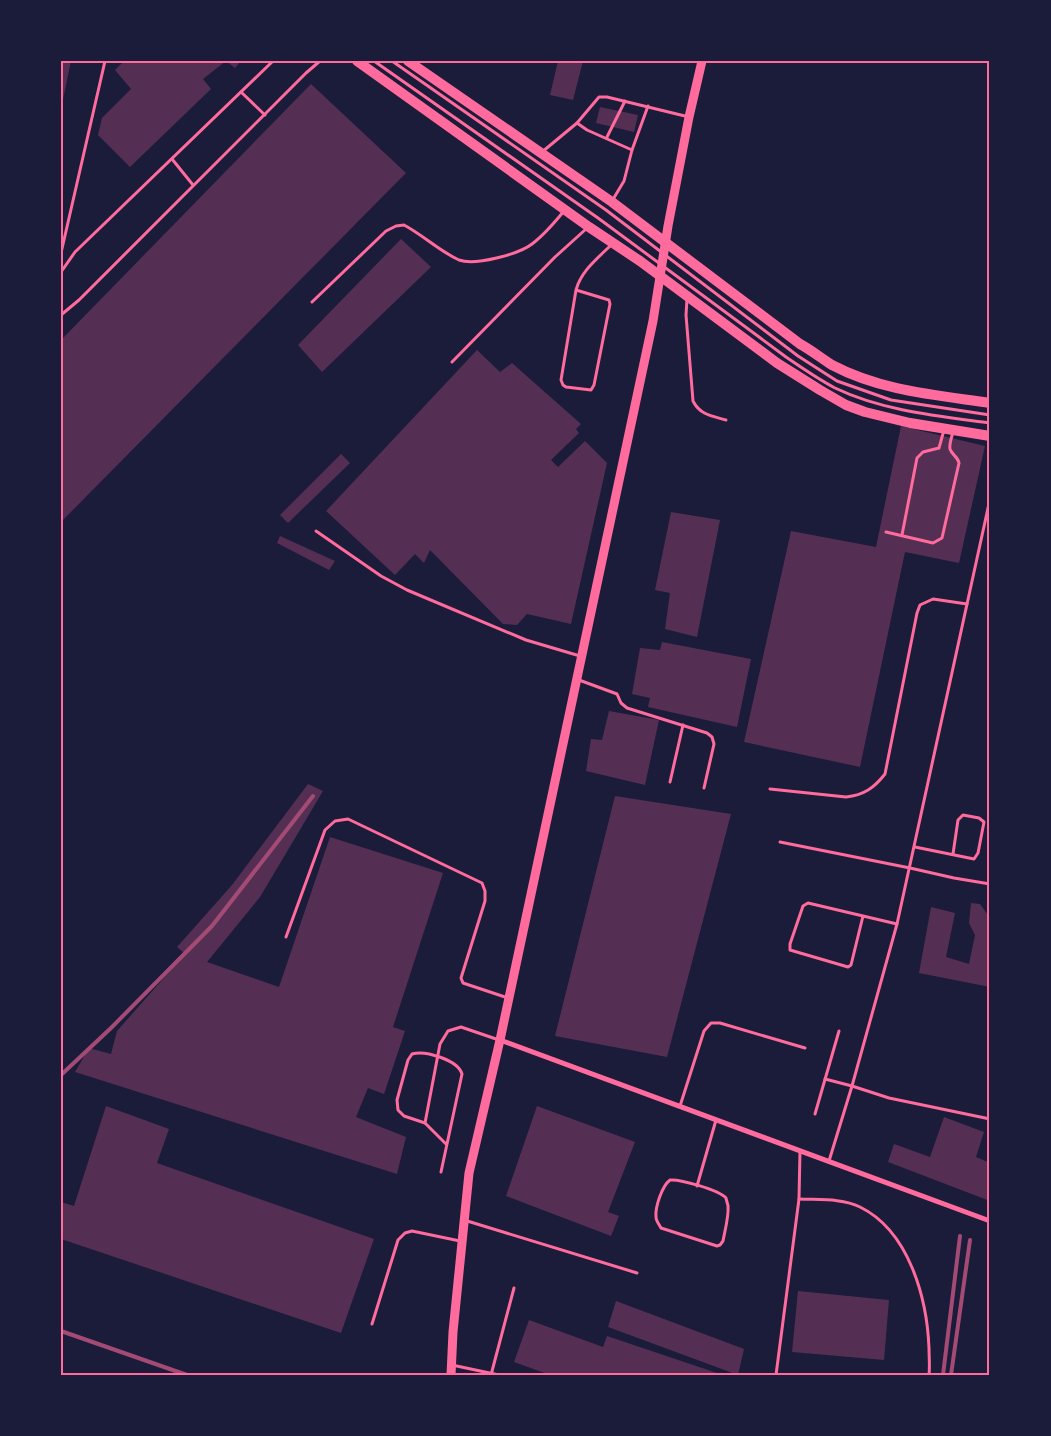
<svg xmlns="http://www.w3.org/2000/svg" width="1051" height="1436" viewBox="0 0 1051 1436" font-family="'Open Sans',sans-serif">
<style>
.building{fill:#542f53}
.lines{fill:none;stroke-linecap:round;stroke-linejoin:round}
.service{stroke:#ff6b9d;stroke-width:3}
.minor{stroke:#ff6b9d;stroke-width:5}
.tertiary{stroke:#ff6b9d;stroke-width:9}
.primary{stroke:#ff6b9d;stroke-width:10}
.rail{stroke:#a44b75;stroke-width:4}
.neatline{fill:none;stroke:#ff6b9d;stroke-width:2}
</style>
<rect width="100%" height="100%" fill="#1b1b3a"/>
<g class="building">
<polygon points="61,61 71,61 62,104 61,104"/>
<polygon points="124,61 226,61 203,79 211,89 130,167 98,135 102,118 131,89 115,70"/>
<polygon points="226,61 241,61 235,68"/>
<polygon points="558,61 583,61 573,100 550,95"/>
<polygon points="311,84 406,173 61,522 61,340"/>
<polygon points="600,107 638,115 634,132 596,123"/>
<polygon points="401,239 431,267 322,372 298,345"/>
<polygon points="477,350 500,372 512,363 581,424 576,429 579,433 551,460 558,467 585,441 607,463 571,624 527,614 517,625 503,624 430,550 424,563 415,554 395,575 326,511"/>
<polygon points="901,426 985,446 959,563 905,552 860,767 744,742 791,531 876,547"/>
<polygon points="341,454 350,463 288,523 280,515"/>
<polygon points="671,512 720,520 697,637 665,629 670,593 655,590"/>
<polygon points="280,536 335,561 329,570 277,543"/>
<polygon points="662,642 751,659 737,727 648,707 650,698 632,694 640,648 660,650"/>
<polygon points="609,711 659,720 645,785 586,771 591,739 602,740"/>
<polygon points="308,784 323,791 260,897 207,962 279,987 330,837 443,873 393,1027 405,1031 384,1094 368,1088 356,1117 406,1137 397,1174 75,1072 89,1048 111,1054 117,1031 185,954 177,947 232,885"/>
<polygon points="615,796 731,814 667,1057 555,1036"/>
<polygon points="971,903 980,904 990,918 990,987 919,973 931,907 955,913 946,957 969,964 975,935 969,923"/>
<polygon points="106,1106 169,1129 157,1163 374,1239 341,1333 61,1239 61,1202 74,1206"/>
<polygon points="537,1106 635,1142 608,1212 619,1216 611,1236 506,1196"/>
<polygon points="944,1117 984,1132 976,1157 990,1163 990,1201 888,1162 894,1144 930,1157"/>
<polygon points="798,1291 889,1300 884,1360 792,1352"/>
<polygon points="616,1301 744,1349 738,1375 608,1327"/>
<polygon points="529,1320 603,1347 607,1336 723,1375 550,1375 514,1362"/>
</g>
<g class="lines">
<g class="service">
<path d="M 374,61 L 598,218 L 786,357 C 802,368 818,379 835,388 C 883,411 938,416 990,423"/>
<polyline points="392,61 606,210 798,356 837,381 891,400 990,415"/>
<polyline points="241,92 265,115"/>
<polyline points="577,123 587,130 632,150 624,181 612,201"/>
<polyline points="607,137 625,101"/>
<polyline points="632,150 648,106"/>
<polyline points="542,152 577,123 599,97 607,97 689,117"/>
<polyline points="172,159 193,185"/>
<polyline points="61,253 105,61"/>
<polyline points="61,272 75,252 273,61"/>
<path d="M 576,290 L 609,300 L 610,304 L 594,385 L 591,390 L 566,387 L 563,385 L 561,380 L 576,290 C 581,271 597,259 611,245"/>
<path d="M 687,299 L 686,315 L 693,401 C 700,415 712,416 726,420"/>
<path d="M 312,302 L 386,231 L 396,226 L 404,225 C 423,235 439,251 459,260 C 475,266 519,254 532,244 C 544,235 555,222 564,211"/>
<polyline points="61,315 79,300 306,73 320,61"/>
<polyline points="452,362 555,257 586,229"/>
<polyline points="316,531 381,576 407,590 526,640 580,656"/>
<path d="M 886,532 L 933,543 L 942,538 L 959,463 C 958,457 952,455 950,449 C 949,444 952,436 953,432"/>
<polyline points="902,535 917,458 923,452 939,448 944,430"/>
<polyline points="579,680 617,694 621,703 627,708 707,733 712,737 714,744 704,788"/>
<polyline points="670,782 683,725"/>
<path d="M 770,789 L 846,797 C 864,795 874,788 885,774 L 917,613 L 920,605 L 933,599 L 967,604"/>
<polyline points="780,842 910,868 954,878 990,884"/>
<polyline points="915,847 974,859 978,853 984,822 979,818 963,815 958,820 953,854"/>
<polyline points="863,916 851,965 848,967 790,950 790,944 803,906 808,903 897,924"/>
<polyline points="286,937 325,830 335,821 348,819 482,883 485,891 485,901 461,978 463,983 508,998"/>
<polyline points="825,1079 852,1086 889,1098 990,1119"/>
<polyline points="680,1106 704,1031 711,1023 720,1023 805,1048"/>
<polyline points="815,1114 839,1031"/>
<path d="M 425,1123 L 404,1116 L 398,1110 L 397,1100 L 408,1060 L 412,1054 C 425,1050 458,1060 462,1074 L 441,1172"/>
<polyline points="446,1144 425,1123 440,1044 448,1031 461,1027 499,1040"/>
<polyline points="829,1161 852,1086 897,924 990,499"/>
<path d="M 670,1180 C 680,1179 719,1190 726,1198 C 726,1199 728,1205 728,1206 C 729,1216 725,1230 723,1241 L 720,1245 L 717,1246 L 661,1228 C 659,1224 656,1221 656,1217 C 655,1207 662,1186 670,1180 Z"/>
<polyline points="697,1186 716,1120"/>
<path d="M 799,1199 C 819,1200 842,1198 860,1207 C 909,1231 927,1298 929,1348 C 929,1357 930,1366 929,1375"/>
<polyline points="464,1220 637,1273"/>
<polyline points="372,1324 398,1240 405,1233 412,1231 460,1241"/>
<polyline points="452,1365 499,1375"/>
<polyline points="491,1375 514,1288"/>
<polyline points="776,1375 799,1199 800,1151"/>
</g>
<polyline class="minor" points="500,1040 990,1221"/>
<polyline class="tertiary" points="451,1375 453,1332 469,1173 500,1040 653,321 668,226 689,117 702,61"/>
<g class="primary">
<polyline points="357,61 589,227 640,261 777,363 820,390 846,405 865,412 910,423 990,436"/>
<path d="M 408,61 L 612,202 L 800,344 C 811,350 821,358 832,365 C 881,391 936,395 990,403"/>
</g>
<g class="rail">
<polyline points="61,1075 111,1028 212,926 313,796"/>
<polyline points="61,1331 187,1375"/>
<polyline points="943,1375 960,1236"/>
<polyline points="951,1375 970,1240"/>
</g>
</g>
<rect width="1051" height="1436" fill="none" stroke="#1b1b3a" stroke-width="125"/>
<rect x="62" y="62" width="926" height="1312" class="neatline"/>
</svg>
